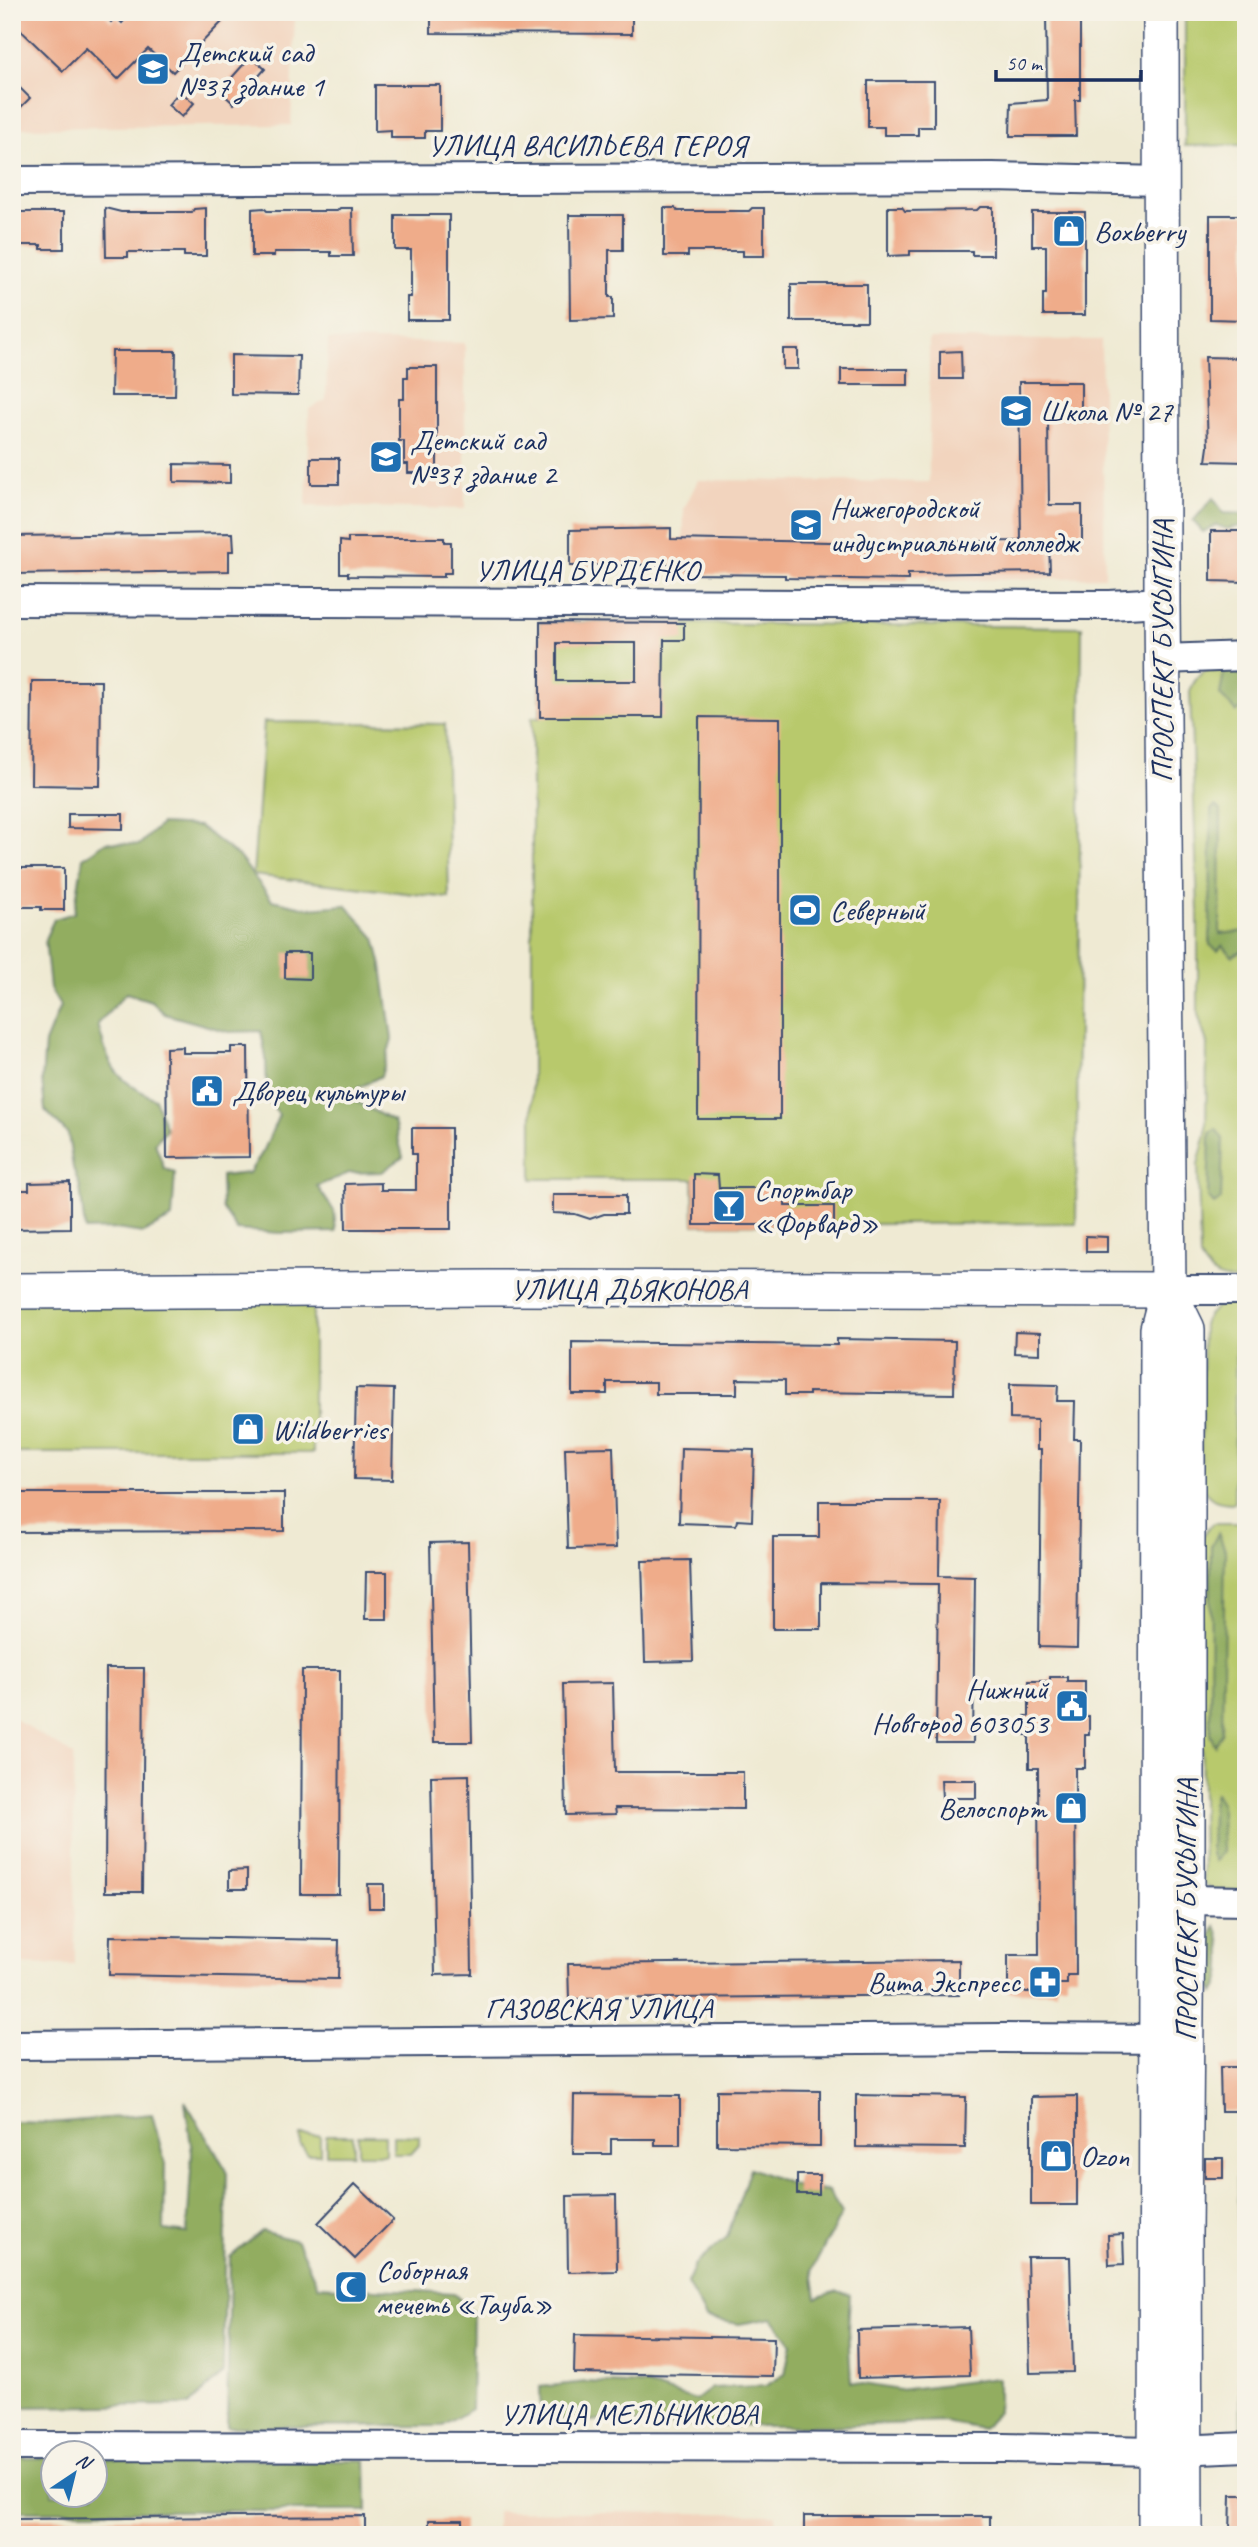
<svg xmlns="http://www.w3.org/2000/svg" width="1258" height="2547" viewBox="0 0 1258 2547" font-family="Caveat,sans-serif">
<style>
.built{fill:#f2d4be}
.green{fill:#b8c96c;stroke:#6a7c65;stroke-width:2}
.forest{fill:#92ad60;stroke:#566e5f;stroke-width:2}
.building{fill:#efac8a;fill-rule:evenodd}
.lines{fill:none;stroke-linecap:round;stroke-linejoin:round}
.minor-casing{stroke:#3b4b70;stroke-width:32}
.major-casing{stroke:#3b4b70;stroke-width:38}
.minor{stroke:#fff;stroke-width:28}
.major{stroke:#fff;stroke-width:35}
.labels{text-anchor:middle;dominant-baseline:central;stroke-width:7;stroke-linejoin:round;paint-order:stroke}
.poi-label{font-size:30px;fill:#1b2f5e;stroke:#f7f3e8;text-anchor:start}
.street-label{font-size:30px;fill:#1b2f5e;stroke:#f7f3e8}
</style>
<rect width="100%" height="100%" fill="#f7f3e8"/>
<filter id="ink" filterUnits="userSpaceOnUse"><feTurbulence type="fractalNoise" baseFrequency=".0143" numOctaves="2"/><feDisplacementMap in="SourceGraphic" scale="14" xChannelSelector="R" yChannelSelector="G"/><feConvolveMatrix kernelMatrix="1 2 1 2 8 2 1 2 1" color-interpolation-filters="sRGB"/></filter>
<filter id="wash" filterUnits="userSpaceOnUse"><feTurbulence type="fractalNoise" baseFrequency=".00686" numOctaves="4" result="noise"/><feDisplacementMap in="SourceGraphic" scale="28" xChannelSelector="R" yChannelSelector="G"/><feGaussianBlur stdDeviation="1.57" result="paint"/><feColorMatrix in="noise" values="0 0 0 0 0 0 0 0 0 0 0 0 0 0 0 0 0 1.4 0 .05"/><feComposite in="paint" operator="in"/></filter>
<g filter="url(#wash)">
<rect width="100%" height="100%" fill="#efead3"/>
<g class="built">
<polygon points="12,12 295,12 291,125 12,128"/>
<polygon points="929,339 1101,340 1105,577 929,581 928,577 909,577 908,580 785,578 784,574 683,574 684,509 698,480 929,482"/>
<polygon points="328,340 465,343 465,509 306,506 309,409 326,400"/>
<polygon points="12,1717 73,1755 75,1965 12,1964"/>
<polygon points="496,2511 776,2514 776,2535 496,2535"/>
</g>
<g class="green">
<polygon points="1185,12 1246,12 1246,145 1185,146"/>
<polygon points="540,622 1082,627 1076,1223 694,1225 693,1179 532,1179 532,717 540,717"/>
<path d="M 1246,666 L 1246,1282 C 1223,1279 1212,1280 1200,1258 L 1198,1164 L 1206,1134 L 1207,1044 L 1198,1014 L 1198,911 L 1190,691 C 1201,662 1218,668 1246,666 Z"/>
<polygon points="264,722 445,724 449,898 253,875"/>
<path d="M 1236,1300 L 1234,1503 C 1217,1503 1210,1500 1200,1485 L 1203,1324 C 1210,1309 1220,1304 1236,1300 Z"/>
<polygon points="313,1301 313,1453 12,1453 12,1302"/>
<polygon points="1214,1523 1246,1523 1246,1893 1213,1890 1203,1884 1199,1541 1207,1529"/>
<polygon points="1246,2131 1246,2435 1241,2435 1237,2140"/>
<polygon points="300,2135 320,2135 320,2154 308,2154 300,2144"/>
<rect x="326" y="2135" width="27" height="19"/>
<rect x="358" y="2135" width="27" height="19"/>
<polygon points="393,2135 419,2136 419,2145 411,2154 393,2154"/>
</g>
<g class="forest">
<polygon points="1213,498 1224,513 1246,514 1242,526 1227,529 1216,525 1203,532 1193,521"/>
<polygon points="1224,671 1236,672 1246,679 1246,705 1237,712 1220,695"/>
<polygon points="1215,806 1221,810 1220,934 1245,931 1246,949 1232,956 1223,945 1218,951 1210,945 1211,810"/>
<path d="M 161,824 L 199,826 L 239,857 L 272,900 L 308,908 L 346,905 L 375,938 L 382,966 L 392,1039 L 381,1076 L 345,1095 L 394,1122 L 403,1157 L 382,1172 L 349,1173 L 317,1186 L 334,1211 L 336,1232 L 280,1233 L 237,1230 L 222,1208 L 221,1176 L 249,1173 L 264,1150 L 279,1115 L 267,1099 L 266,1058 L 261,1031 L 229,1032 L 165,1014 L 151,1001 L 126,993 L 98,1024 C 109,1068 114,1078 155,1099 L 166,1129 L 155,1143 L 164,1168 L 175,1173 L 172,1218 L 143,1233 L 116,1229 L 85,1230 L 80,1187 L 73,1168 L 68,1134 L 45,1110 L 42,1080 L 45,1043 L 60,1006 L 50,989 L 45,939 L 54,919 L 74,913 L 83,858 L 106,842 L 139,845 Z"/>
<polygon points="1216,1129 1223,1139 1221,1199 1214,1204 1208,1197 1210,1133"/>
<polygon points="1218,1533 1225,1550 1222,1734 1215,1745 1210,1735 1211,1547"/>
<polygon points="1215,1793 1221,1803 1222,1852 1215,1861 1211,1854 1212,1805"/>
<path d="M 1216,1926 C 1223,1944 1226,1977 1214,1993 C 1206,1978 1206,1939 1216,1926 Z"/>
<polygon points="185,2101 227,2171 223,2373 189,2405 12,2407 12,2122 51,2123 152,2114 165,2163 164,2230 187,2233 192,2153"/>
<polygon points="750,2168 798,2187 828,2191 842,2213 812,2270 816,2298 838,2291 850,2295 848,2329 851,2382 899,2390 998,2378 998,2411 983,2429 944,2422 830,2426 695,2426 541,2418 540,2387 587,2382 646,2385 696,2400 712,2388 765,2386 785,2374 791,2343 772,2318 739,2324 706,2318 687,2283 695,2265 727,2237"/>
<polygon points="262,2231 297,2241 318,2286 453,2293 473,2312 471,2409 443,2426 227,2427 230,2257"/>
<polygon points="12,2458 52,2458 52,2494 94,2494 95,2458 366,2460 367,2511 12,2511"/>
</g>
<g id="blocks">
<g class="building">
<polygon points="22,12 102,12 111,22 116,17 122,23 132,12 214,12 223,21 173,72 148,49 118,79 86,48 63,71 12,22"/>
<polygon points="431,12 632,12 632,34 431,33"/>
<polygon points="1046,12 1080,12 1080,100 1075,100 1076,136 1010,136 1011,103 1047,100"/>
<polygon points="251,56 265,69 234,104 220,91"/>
<polygon points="12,80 30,98 12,116"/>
<polygon points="868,81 934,81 934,127 918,127 918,135 884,135 884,127 868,127"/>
<polygon points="375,85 440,85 440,131 425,131 425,138 391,138 391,130 375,131"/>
<polygon points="180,91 194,103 182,117 168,105"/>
<polygon points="888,207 902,207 905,211 977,210 980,207 993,207 993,255 972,255 972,251 910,251 910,255 888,256"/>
<polygon points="105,208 121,212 192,212 194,209 206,208 206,256 184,256 184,252 128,252 128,257 106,257"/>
<polygon points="264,208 267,211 337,211 340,208 352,208 353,256 331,256 331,252 274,252 274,256 252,256 252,209"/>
<polygon points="664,208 675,208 678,211 749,211 752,208 764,208 764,256 743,256 743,251 688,251 688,256 664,256"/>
<polygon points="12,212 64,212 64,249 41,249 41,245 12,245"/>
<polygon points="1032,212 1085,212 1085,315 1043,315 1043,294 1046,294 1046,246 1032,246"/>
<polygon points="395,215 449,215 449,320 407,320 407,297 411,297 411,250 395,250"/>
<polygon points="569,215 623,215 623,250 609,250 609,297 613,297 613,319 570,320"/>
<polygon points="1210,215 1246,215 1246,320 1210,319"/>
<rect x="791" y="284" width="76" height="37"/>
<rect x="783" y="349" width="15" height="20"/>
<polygon points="112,351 176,351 175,396 111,396"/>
<polygon points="961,351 962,379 940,379 940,352"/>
<polygon points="231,355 299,356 298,395 231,394"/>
<polygon points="1205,357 1246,358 1246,462 1206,461 1208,447"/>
<polygon points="408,367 437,367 437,473 408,473 408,464 404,464 404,441 399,441 399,399 404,399 404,377 408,377"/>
<rect x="841" y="369" width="67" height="16"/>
<polygon points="1019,382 1081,382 1081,416 1048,416 1049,505 1082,505 1082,542 1049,542 1050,572 908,574 908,580 785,578 785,575 685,574 685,564 570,566 570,530 671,528 671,539 928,544 928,542 1021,541"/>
<rect x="311" y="458" width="28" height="26"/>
<polygon points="174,464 230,465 230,483 174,482"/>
<polygon points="1211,531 1246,531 1246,582 1211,581"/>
<polygon points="233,533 234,551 229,551 229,571 12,574 12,536"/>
<polygon points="348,538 444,538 444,542 451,542 451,573 444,573 444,577 348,576 348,573 340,573 340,541 348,542"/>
<path d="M 540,622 L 684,623 L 684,640 L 664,640 L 663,717 L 540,717 ZM 557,643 L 636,643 L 636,681 L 557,681 Z"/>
<polygon points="32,681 101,681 100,786 31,785"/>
<polygon points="699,717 780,718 780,1119 698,1119"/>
<polygon points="68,814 123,814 123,829 68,828"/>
<polygon points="12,868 64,868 64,910 41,910 41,907 12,907"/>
<polygon points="285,953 310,953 310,979 285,978"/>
<polygon points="183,1047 183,1053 231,1053 231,1047 248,1047 249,1157 167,1158 166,1048"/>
<polygon points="412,1128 451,1128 451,1229 346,1229 345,1184 381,1183 381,1190 416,1190 416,1154 412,1154"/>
<polygon points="694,1174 718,1175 719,1188 785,1188 785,1206 834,1206 834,1225 694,1225"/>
<polygon points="70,1182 70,1228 12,1229 12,1190 29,1190 29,1183"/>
<polygon points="553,1195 626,1195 626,1214 604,1214 590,1219 575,1214 553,1213"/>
<polygon points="1086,1236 1107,1237 1107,1252 1086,1252"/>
<polygon points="1015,1332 1040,1333 1040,1354 1014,1353"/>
<polygon points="837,1339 955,1341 954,1394 809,1392 809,1395 785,1395 785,1380 737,1379 737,1394 656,1394 656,1382 607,1382 607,1394 572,1394 572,1342 837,1345"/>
<polygon points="1010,1384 1058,1385 1057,1401 1075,1401 1074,1439 1080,1439 1077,1648 1039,1647 1041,1450 1037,1450 1037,1420 1010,1419"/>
<polygon points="356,1388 394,1389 392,1480 354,1479"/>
<polygon points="239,1423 260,1424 259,1438 238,1438"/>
<polygon points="613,1447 616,1548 568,1549 565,1448"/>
<polygon points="681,1448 754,1450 752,1521 737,1520 736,1525 679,1523"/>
<polygon points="12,1493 284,1493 284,1531 12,1532"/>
<polygon points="819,1501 940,1501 939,1576 975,1577 973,1743 936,1743 938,1584 821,1583 821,1629 773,1629 773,1537 819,1537"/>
<polygon points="468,1542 472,1742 434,1742 430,1543"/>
<polygon points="690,1560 693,1661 645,1662 642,1561"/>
<polygon points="366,1572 387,1572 387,1619 365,1619"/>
<polygon points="106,1668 144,1668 142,1892 105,1892"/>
<polygon points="302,1670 340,1670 339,1894 301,1894"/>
<polygon points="1050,1677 1067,1677 1067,1681 1085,1681 1085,1716 1089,1716 1089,1735 1085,1735 1085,1768 1075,1768 1076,1975 1067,1975 1067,1984 1057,1984 1057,1992 1008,1992 1008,1955 1039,1955 1038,1768 1029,1768 1029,1735 1025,1735 1025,1716 1029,1716 1029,1681 1050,1681"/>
<polygon points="613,1683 615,1772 743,1772 743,1809 615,1808 616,1814 566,1815 563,1684"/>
<polygon points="469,1775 472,1974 435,1975 431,1776"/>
<polygon points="941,1780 976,1780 976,1798 942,1798"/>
<polygon points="247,1870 247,1889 229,1889 229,1871"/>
<polygon points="368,1884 384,1884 384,1908 369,1908"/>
<polygon points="110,1936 339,1940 338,1979 109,1975"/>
<polygon points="959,1960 959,1995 569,1999 568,1964"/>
<polygon points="1220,2067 1245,2067 1246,2111 1221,2111"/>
<polygon points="717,2090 820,2091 820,2146 717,2145"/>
<polygon points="574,2095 680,2096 680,2145 655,2145 655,2139 611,2139 611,2154 573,2154"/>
<polygon points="856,2095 966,2097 965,2148 856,2147"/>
<polygon points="1077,2096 1077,2205 1031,2205 1031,2097"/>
<rect x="1205" y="2158" width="18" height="20"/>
<rect x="797" y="2175" width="22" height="19"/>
<polygon points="355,2184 393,2220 355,2259 318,2223"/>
<polygon points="616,2195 617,2271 568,2272 567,2196"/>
<polygon points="1123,2234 1124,2264 1109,2265 1108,2235"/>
<polygon points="1027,2257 1070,2257 1073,2372 1030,2373"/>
<polygon points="968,2327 970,2375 858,2378 857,2330"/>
<polygon points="575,2335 774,2338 773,2376 574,2373"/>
<polygon points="1231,2495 1246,2495 1246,2535 1230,2535"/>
<polygon points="365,2516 365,2535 17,2535 16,2519"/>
<rect x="804" y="2516" width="186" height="19"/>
<rect x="429" y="2520" width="34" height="15"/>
</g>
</g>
</g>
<g filter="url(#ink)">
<use href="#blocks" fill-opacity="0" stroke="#3b4b70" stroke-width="2"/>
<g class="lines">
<defs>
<g id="minor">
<polyline points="12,181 992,177 1161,181"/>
<polyline points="12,601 1110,605 1162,602"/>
<polyline points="1163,659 1246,656"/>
<polyline points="1168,1290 1246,1290"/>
<polyline points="1187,1900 1246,1901"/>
<polyline points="12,2045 1004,2038 1178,2039"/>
<polyline points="12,2446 1004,2448 1156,2451 1246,2447"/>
</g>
<g id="major">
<polyline points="1168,1290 1187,1329 1187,1900 1184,2237 1185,2535"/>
<polyline points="12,1291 489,1288 1168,1290"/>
<polyline points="1156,2535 1158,1329 1168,1290 1162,602 1161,12"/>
</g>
</defs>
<use href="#minor" class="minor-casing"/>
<use href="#major" class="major-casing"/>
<use href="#minor" class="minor"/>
<use href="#major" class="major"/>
</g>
</g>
<defs>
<symbol id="school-square" viewBox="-11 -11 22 22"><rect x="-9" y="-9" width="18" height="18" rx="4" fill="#1f6fb2" stroke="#f7f3e8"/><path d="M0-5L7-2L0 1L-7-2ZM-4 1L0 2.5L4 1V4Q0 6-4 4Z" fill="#fff"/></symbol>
<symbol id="shop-square" viewBox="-11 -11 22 22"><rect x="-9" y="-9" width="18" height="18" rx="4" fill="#1f6fb2" stroke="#f7f3e8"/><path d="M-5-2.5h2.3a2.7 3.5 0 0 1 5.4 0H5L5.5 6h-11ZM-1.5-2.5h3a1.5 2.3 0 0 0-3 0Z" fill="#fff"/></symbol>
<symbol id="university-square" viewBox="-11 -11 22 22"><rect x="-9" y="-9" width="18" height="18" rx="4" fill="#1f6fb2" stroke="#f7f3e8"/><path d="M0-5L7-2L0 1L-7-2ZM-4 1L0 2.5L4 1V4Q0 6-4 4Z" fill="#fff"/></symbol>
<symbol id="stadium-square" viewBox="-11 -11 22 22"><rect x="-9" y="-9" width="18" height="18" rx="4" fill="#1f6fb2" stroke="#f7f3e8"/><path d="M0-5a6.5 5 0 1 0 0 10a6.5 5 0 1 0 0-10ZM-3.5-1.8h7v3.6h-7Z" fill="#fff"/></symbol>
<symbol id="civic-square" viewBox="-11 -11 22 22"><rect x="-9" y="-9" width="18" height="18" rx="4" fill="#1f6fb2" stroke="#f7f3e8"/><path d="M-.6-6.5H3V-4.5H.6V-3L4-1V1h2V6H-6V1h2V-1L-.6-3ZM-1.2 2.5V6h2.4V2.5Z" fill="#fff"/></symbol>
<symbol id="bar-square" viewBox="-11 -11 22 22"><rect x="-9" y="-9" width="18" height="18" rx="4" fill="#1f6fb2" stroke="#f7f3e8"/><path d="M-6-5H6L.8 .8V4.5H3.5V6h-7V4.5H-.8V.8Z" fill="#fff"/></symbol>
<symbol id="pharmacy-square" viewBox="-11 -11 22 22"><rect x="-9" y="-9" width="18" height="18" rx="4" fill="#1f6fb2" stroke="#f7f3e8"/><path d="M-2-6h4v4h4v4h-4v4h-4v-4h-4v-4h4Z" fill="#fff"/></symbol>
<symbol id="mosque-square" viewBox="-11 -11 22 22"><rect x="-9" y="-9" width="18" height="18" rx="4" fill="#1f6fb2" stroke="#f7f3e8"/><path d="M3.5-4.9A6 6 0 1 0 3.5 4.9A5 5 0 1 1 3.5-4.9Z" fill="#fff"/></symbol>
</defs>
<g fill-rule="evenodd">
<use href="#school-square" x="134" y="50" width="38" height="38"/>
<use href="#shop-square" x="1050" y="212" width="38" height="38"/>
<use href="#school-square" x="997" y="392" width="38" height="38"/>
<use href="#school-square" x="367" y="438" width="38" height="38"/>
<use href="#university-square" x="787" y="506" width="38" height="38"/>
<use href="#stadium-square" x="786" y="891" width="38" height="38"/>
<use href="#civic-square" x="188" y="1072" width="38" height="38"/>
<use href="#bar-square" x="710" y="1187" width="38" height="38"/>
<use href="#shop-square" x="229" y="1410" width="38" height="38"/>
<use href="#civic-square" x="1053" y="1687" width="38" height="38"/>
<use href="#shop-square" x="1052" y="1789" width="38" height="38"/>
<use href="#pharmacy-square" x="1026" y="1963" width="38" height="38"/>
<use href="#shop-square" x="1037" y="2137" width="38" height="38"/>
<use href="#mosque-square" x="332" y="2268" width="38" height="38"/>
</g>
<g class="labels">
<g class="poi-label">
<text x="178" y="52">Детский сад<tspan x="178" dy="34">№37 здание 1</tspan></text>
<text x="1094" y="231">Boxberry</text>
<text x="1040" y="411">Школа № 27</text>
<text x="410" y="440">Детский сад<tspan x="410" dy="34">№37 здание 2</tspan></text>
<text x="830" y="508">Нижегородской<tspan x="830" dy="34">индустриальный колледж</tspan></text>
<text x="830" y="910">Северный</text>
<text x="232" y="1091">Дворец культуры</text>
<text x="754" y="1189">Спортбар<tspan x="754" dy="34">«Форвард»</tspan></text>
<text x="272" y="1429">Wildberries</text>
<text x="1048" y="1689" text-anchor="end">Нижний<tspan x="1048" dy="34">Новгород 603053</tspan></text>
<text x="1046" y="1808" text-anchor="end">Велоспорт</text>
<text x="1020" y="1982" text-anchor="end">Вита Экспресс</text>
<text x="1080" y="2156">Ozon</text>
<text x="376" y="2270">Соборная<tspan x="376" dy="34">мечеть «Тауба»</tspan></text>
</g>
<g class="street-label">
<text x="587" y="145">УЛИЦА ВАСИЛЬЕВА ГЕРОЯ</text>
<text x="587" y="570">УЛИЦА БУРДЕНКО</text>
<text transform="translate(1162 651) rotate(-90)">ПРОСПЕКТ БУСЫГИНА</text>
<text x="629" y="1289">УЛИЦА ДЬЯКОНОВА</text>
<text transform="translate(1186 1910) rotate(-90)">ПРОСПЕКТ БУСЫГИНА</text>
<text x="599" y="2008">ГАЗОВСКАЯ УЛИЦА</text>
<text x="629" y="2414">УЛИЦА МЕЛЬНИКОВА</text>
</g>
</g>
<rect width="1258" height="2547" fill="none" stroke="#f7f3e8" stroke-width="42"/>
<g transform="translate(74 2474) rotate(35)"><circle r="33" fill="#f7f3e8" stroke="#9fa5b1" stroke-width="2"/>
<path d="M0-5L12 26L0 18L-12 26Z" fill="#1f6fb2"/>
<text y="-10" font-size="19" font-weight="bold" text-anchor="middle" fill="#1b2f5e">N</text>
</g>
<path d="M996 70v10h145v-10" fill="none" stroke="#1b2f5e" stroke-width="3.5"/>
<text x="1006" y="70" font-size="21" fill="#1b2f5e" stroke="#f7f3e8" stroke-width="5" paint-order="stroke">50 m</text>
</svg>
